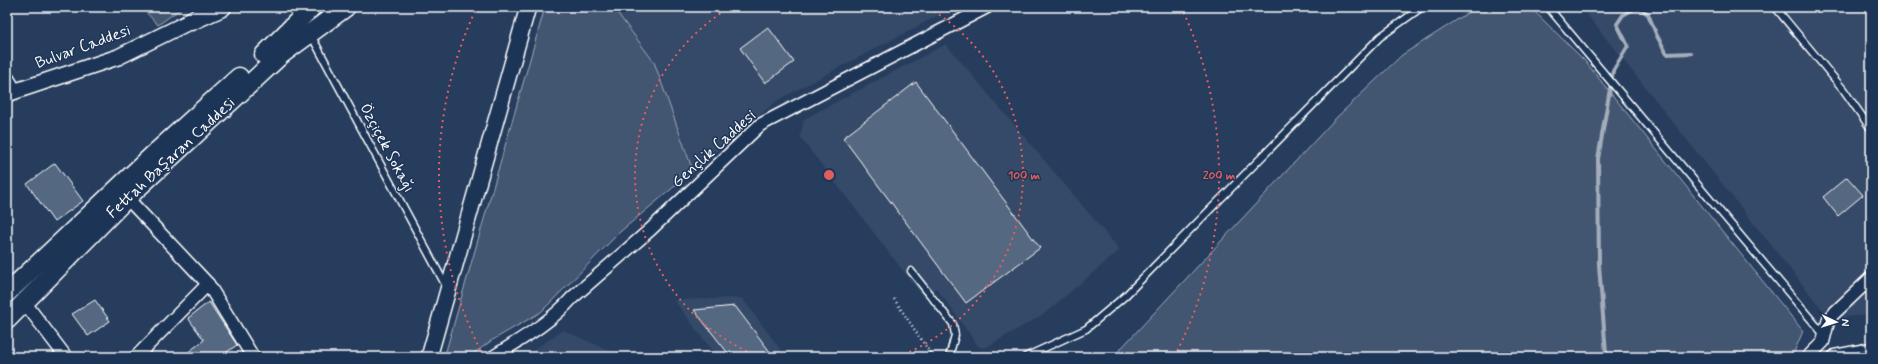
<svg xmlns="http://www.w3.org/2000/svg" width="1878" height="364" viewBox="0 0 1878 364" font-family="Mynerve,sans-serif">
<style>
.built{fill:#344a68}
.green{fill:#425672;stroke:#a0aab8}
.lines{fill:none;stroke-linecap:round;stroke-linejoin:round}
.stream{stroke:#a4aebb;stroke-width:4}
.building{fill:#556781;stroke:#fff}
.service-casing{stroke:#fff;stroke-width:9}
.minor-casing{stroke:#fff;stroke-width:15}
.tertiary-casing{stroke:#fff;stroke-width:18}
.primary-casing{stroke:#fff;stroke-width:21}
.path{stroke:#fff;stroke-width:2.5;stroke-dasharray:1 3;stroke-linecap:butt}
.service{stroke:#1d3557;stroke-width:6}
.minor{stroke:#1d3557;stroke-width:12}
.tertiary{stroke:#1d3557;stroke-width:15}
.primary{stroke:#1d3557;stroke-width:18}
.ring{fill:none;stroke:#e05e5e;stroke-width:2;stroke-dasharray:2 4}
.labels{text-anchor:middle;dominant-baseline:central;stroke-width:3;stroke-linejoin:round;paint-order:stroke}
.street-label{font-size:16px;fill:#fff;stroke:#1d3557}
.centre{fill:#e05e5e;stroke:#1d3557;stroke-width:2}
.ring-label{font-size:12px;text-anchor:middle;font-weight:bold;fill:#e05e5e;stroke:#1d3557;stroke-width:3;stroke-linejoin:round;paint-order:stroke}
</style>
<rect width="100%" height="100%" fill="#263d5e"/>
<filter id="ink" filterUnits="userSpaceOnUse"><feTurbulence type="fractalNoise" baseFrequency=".025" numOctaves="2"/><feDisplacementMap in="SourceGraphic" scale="8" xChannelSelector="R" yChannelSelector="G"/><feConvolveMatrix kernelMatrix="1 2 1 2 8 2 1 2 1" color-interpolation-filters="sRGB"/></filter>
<g filter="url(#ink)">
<g class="built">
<polygon points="613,7 954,7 778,100 693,171 654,62"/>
<polygon points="1581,7 1871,7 1871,315 1829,318"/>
<polygon points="946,44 1120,250 1044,314 985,348 979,347 936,288 924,298 800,137 804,119"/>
<polygon points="742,298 786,357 717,357 674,300"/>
<polygon points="563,330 624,357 523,357"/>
</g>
<g class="green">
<polygon points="141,7 183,7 158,25"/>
<polygon points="545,7 613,7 654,62 693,171 621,231 541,312 491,341 469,357 453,357 446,351"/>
<polygon points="1477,7 1530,7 1584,60 1803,331 1792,357 1113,357 1336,118 1402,55"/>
</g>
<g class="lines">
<g class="stream">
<polyline points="1638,7 1648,14 1657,36 1667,54 1691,53"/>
<polyline points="1609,357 1606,354 1599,265 1598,159 1613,71 1628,46 1617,24 1623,15 1637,7"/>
</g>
</g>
<g class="building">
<polygon points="768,27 794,62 765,83 740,48"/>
<polygon points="916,82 1040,248 966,303 843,138"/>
<polygon points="55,163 83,201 54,222 27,184"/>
<polygon points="1847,177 1863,195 1838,216 1823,197"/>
<polygon points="95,300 110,321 88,336 72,314"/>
<polygon points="209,302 237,345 220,357 182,357 204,340 188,318"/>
<polygon points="735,306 774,357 731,357 694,310"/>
</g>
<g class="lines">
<defs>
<g id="service">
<polyline points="1548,7 1825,336"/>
<polyline points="1775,7 1843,89 1871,129"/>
<polyline points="311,35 446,286"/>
<polyline points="911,271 953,324 955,335 949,357"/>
<polyline points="1025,357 1086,329 1125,296 1380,37 1422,7"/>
<polyline points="1830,357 1834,353 1871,346"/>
</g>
<g id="minor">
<polyline points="7,77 15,90"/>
<polyline points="127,198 208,284 253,357"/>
<polyline points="25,303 66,357"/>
<polyline points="136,357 208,284"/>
<path d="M 493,357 C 521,339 550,323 572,298 L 651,229 L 760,125 L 987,7"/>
<polyline points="1808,357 1823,342 1829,318 1871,278"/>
</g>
<g id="tertiary">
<polyline points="7,94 118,57 191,21"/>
<polyline points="429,357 528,7"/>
</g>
<g id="primary">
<polyline points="191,21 222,7"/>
<polyline points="264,55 312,7"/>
<polyline points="7,293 154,154 239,77"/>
<polyline points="7,320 127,198 282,54 346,7"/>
</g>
</defs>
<use href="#service" class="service-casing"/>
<use href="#minor" class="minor-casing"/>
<use href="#tertiary" class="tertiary-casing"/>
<use href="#primary" class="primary-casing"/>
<polyline class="path" points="894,299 933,357"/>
<use href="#service" class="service"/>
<use href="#minor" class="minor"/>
<use href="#tertiary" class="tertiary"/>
<use href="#primary" class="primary"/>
</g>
</g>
<g class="ring">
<path d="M758 356A195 195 0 0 1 729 8M929 8A195 195 0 0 1 900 356"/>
<path d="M483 355A390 390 0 0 1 477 7M1181 7A390 390 0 0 1 1175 355"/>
</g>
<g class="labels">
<g class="street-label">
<text transform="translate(83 47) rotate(-20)">Bulvar Caddesi</text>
<text transform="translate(387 148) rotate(62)">Özçiçek Sokağı</text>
<text transform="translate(714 149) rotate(-42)">Gençlik Caddesi</text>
<text transform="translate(171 158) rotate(-43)">Fettah Başaran Caddesi</text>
</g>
</g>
<circle cx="829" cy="175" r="6" class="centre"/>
<g class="ring-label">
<text x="1024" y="179">100 m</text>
<text x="1219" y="179">200 m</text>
</g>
<rect width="1878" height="364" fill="none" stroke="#1d3557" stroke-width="24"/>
<rect x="12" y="12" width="1854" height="340" fill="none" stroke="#fff" stroke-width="1.5" filter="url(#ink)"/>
<g transform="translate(1836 322) rotate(94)" stroke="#1d3557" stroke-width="3" paint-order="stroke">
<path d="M0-3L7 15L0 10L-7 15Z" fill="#ffffff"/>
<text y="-6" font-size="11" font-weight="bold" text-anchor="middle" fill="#ffffff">N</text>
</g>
</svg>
